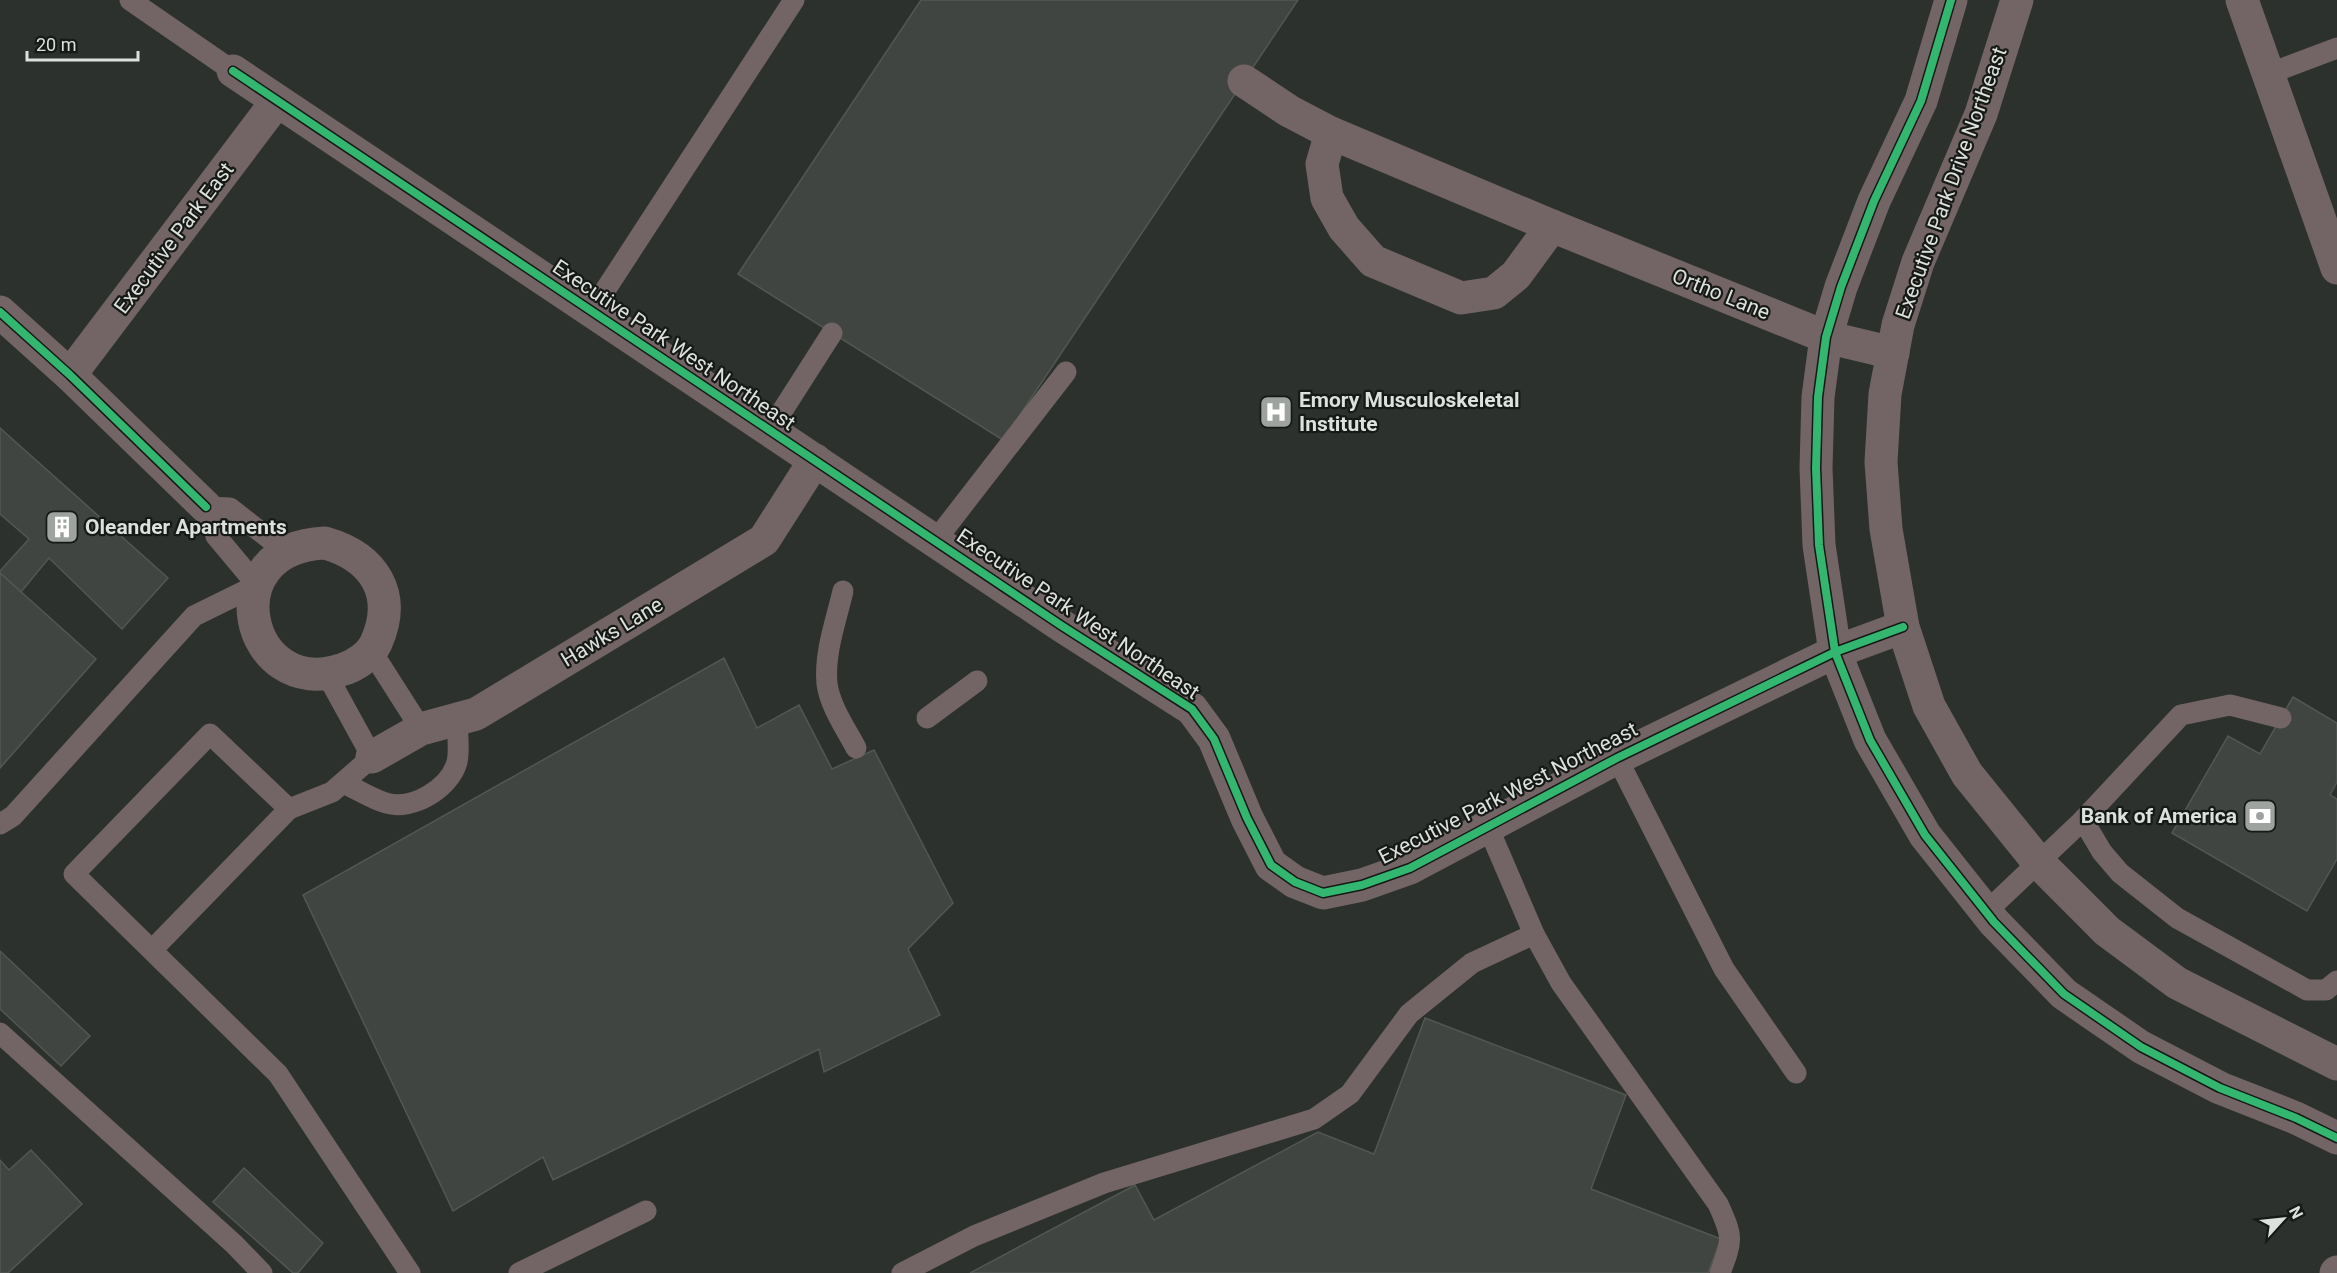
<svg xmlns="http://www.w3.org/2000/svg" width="2337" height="1273" viewBox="0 0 2337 1273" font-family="Roboto,sans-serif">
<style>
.building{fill:#414542;stroke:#535754;stroke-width:1.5}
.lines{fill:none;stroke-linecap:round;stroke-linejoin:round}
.lane{stroke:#736566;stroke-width:21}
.street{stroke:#736566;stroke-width:33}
.secondary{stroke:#756768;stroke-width:33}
.cycleway-casing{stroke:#161916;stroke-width:11}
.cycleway{stroke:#33b770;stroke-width:8}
.labels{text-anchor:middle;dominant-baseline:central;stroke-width:4.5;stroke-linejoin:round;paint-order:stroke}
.street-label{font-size:21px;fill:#dce1dd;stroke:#161916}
.poi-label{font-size:21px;font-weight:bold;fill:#dce1dd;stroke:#161916;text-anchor:start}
</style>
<rect width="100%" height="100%" fill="#2c312d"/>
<g class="building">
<polygon points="921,0 1298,0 1003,440 738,274"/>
<polygon points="0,428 168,578 122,629 49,558 21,592 0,573 0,571 29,539 0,514"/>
<polygon points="0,573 96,659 0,768"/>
<polygon points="724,658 757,728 799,705 832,769 874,750 953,903 908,949 940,1015 824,1072 819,1049 553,1180 543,1157 453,1211 303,895"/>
<polygon points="2293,697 2337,723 2337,782 2330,795 2337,799 2337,859 2307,911 2172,833 2228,736 2260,754"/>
<polygon points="0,951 90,1036 61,1066 0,1009"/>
<polygon points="1425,1018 1626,1095 1591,1189 1721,1239 1708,1273 970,1273 1135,1185 1154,1220 1318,1132 1374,1154"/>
<polygon points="31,1150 82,1204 8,1273 0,1273 0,1160 9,1170"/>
<polygon points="244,1168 323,1243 298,1273 293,1273 213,1202"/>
</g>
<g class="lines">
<g class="lane">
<polyline points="130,0 233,71"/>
<polyline points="2268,74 2337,48"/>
<polyline points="591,312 794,0"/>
<polyline points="770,430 832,333"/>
<polyline points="935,541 1066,372"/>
<path d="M 843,591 C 836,621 824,653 827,684 C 830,706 846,729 856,748"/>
<polyline points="372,652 421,729"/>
<polyline points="927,718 977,681"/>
<polyline points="1617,758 1724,969 1796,1073"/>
<path d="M 343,783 C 357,789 372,799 386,803 C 413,811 450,788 457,762 C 460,749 457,732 457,719"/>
<polyline points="289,809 332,792 372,757 327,675"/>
<polyline points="2083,820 2181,715 2230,705 2281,718"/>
<polyline points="0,824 13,816 194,616 257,585 216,536 206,507 230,508 285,551"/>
<path d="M 1488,827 L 1534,934 L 1561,983 L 1718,1204 C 1733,1237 1733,1239 1720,1273"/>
<polyline points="1986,912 2083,820 2102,852 2120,873 2177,918 2307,990 2326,990 2337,981"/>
<polyline points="153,949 289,809 210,734 74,874 278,1074 410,1273"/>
<polyline points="0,1033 234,1244 262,1273"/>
<polyline points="519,1273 646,1211"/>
<polyline points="902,1273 974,1236 1104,1183 1314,1119 1350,1094 1409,1014 1472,963 1534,934"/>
</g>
<g class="street">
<polyline points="1951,0 1921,101 1874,201 1841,287 1826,337 1818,397 1816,468 1819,545 1835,652 1870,740 1925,835 1994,922 2064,994 2141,1047 2220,1088 2296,1118 2337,1138"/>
<polyline points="2017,0 1981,114 1918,262 1898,325 1885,394 1881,462 1886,529 1903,627 1929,706 1967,774 2039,863 2107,931 2177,983 2337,1064"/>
<polyline points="2242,0 2337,268"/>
<polyline points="233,71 1062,626 1192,709 1214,739 1247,818 1271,865 1295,882 1323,893 1362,885 1410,868 1617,758 1835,652 1903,627"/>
<polyline points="1244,81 1289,111 1331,133 1552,226 1826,337 1893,353"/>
<polyline points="1331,133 1322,164 1327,198 1344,228 1373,261 1461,298 1494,293 1516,275 1552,226"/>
<polyline points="0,312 70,375 206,507"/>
<polyline points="70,375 277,101"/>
<path d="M 325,543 C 374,557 398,594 376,643 C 370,656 355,666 341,670 C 246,701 210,548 325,543 Z"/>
<polyline points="372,757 421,729 476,714 764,540 815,460"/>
</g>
<polyline class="secondary" points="2336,1273 2337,1272"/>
<defs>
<g id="cycleway">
<polyline points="1951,0 1921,101 1874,201 1841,287 1826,337 1818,397 1816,468 1819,545 1835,652 1870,740 1925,835 1994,922 2064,994 2141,1047 2220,1088 2296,1118 2337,1138"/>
<polyline points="233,71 1062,626 1192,709 1214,739 1247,818 1271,865 1295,882 1323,893 1362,885 1410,868 1617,758 1835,652 1903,627"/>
<polyline points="0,312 70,375 206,507"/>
</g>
</defs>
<use href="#cycleway" class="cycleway-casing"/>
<use href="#cycleway" class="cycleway"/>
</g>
<defs>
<symbol id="hospital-square" viewBox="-11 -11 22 22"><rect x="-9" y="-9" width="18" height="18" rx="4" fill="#9ea39f" stroke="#161916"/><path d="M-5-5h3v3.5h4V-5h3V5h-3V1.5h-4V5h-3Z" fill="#fff"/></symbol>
<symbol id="building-square" viewBox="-11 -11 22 22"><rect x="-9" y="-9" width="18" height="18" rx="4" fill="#9ea39f" stroke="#161916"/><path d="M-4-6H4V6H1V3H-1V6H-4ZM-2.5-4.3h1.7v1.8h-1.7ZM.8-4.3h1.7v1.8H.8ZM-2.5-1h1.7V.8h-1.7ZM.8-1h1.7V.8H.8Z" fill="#fff"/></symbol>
<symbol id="bank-square" viewBox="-11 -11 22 22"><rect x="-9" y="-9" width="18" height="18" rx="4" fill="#9ea39f" stroke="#161916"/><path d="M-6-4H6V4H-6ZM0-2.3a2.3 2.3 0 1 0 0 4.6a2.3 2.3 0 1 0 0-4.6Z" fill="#fff"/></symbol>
</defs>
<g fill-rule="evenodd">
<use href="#hospital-square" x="1257" y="393" width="38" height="38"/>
<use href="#building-square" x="43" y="508" width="38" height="38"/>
<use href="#bank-square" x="2241" y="797" width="38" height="38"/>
</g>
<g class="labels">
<g class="street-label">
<text transform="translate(1951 183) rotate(-70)">Executive Park Drive Northeast</text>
<text transform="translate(174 238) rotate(-53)">Executive Park East</text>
<text transform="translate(1721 294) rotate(22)">Ortho Lane</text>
<text transform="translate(674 345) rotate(34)">Executive Park West Northeast</text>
<text transform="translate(1078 614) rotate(34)">Executive Park West Northeast</text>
<text transform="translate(612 632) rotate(-31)">Hawks Lane</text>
<text transform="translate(1508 793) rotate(-27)">Executive Park West Northeast</text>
</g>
<g class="poi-label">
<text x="1299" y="400">Emory Musculoskeletal<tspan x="1299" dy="24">Institute</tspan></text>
<text x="85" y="527">Oleander Apartments</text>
<text x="2237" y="816" text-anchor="end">Bank of America</text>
</g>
</g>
<g transform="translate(2283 1219) rotate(63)" stroke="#161916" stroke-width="4.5" paint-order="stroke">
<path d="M0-4.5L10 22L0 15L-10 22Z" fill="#dce1dd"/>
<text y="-9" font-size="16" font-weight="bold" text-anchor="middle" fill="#dce1dd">N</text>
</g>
<path d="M27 51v9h111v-9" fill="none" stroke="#dce1dd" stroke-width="3"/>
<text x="36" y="51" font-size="18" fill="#dce1dd" stroke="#161916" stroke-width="4.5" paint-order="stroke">20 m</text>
</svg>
